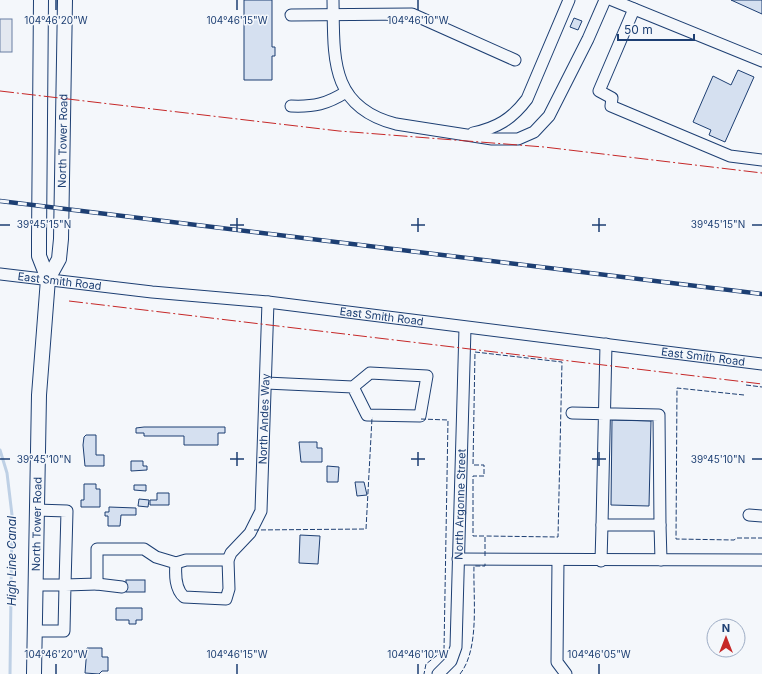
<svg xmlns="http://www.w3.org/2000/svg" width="762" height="674" viewBox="0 0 762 674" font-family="Inter,sans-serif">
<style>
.parking{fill:#e3e8f0;stroke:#687fa3}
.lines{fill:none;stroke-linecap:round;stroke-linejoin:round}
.stream{stroke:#bed0e5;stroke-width:3}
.building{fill:#d5e0f0;stroke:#1d3f73}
.minor-casing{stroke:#1d3f73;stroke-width:13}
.major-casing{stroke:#1d3f73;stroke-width:16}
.minor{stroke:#f4f7fb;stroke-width:11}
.major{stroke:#f4f7fb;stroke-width:14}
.rail-casing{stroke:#1d3f73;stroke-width:4.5}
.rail{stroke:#f4f7fb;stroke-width:3;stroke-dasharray:9;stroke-linecap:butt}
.fence{stroke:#1d3f73;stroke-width:1;stroke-dasharray:5 2;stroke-linecap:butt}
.power{stroke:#c62828;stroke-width:1;stroke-dasharray:14 3 2 3;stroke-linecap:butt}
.ticks{fill:none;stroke:#1d3f73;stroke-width:1.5}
.labels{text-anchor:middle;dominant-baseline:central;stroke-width:3;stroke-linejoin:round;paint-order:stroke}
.street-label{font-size:11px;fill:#1d3f73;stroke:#f4f7fb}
.water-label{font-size:12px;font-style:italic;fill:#1d3f73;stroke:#f4f7fb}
.ticks-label{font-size:10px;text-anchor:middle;fill:#1d3f73;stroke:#f4f7fb;stroke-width:3;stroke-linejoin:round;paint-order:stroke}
</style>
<rect width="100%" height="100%" fill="#f4f7fb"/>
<rect class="parking" x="0" y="19" width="12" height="33"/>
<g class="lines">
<polyline class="stream" points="0,450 7,473 12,515 10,674"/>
</g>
<g class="building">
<polygon points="244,0 272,0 272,47 275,47 275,56 272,56 272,80 244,80"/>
<polygon points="731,0 762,0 762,14"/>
<polygon points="574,18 582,21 578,30 570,27"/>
<polygon points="738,70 754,77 725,142 709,135 711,130 693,122 713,76 731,85"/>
<polygon points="612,420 651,421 649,506 611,505"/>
<polygon points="144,427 225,427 225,433 218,433 218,445 184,445 184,436 144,436 144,433 136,433 136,428"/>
<polygon points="86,435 96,435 96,455 104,455 104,466 85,466 83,445 84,437"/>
<polygon points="299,442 317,442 317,448 322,448 322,462 301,462"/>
<polygon points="131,461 143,461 143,466 147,466 147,470 131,471"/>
<polygon points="327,466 339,467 338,482 327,482"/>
<polygon points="355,482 364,482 367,495 357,496"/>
<polygon points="84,484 96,484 96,489 100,489 100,507 81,507 81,500 84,500"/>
<polygon points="134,485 146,485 146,491 134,490"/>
<polygon points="157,493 169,493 169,505 150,505 150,500 157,500"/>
<polygon points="139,499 149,500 148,507 138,506"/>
<polygon points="109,507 136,508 136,515 121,515 120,526 108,526 108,516 105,516 105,512 109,512"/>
<polygon points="300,535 320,536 318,564 299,563"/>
<rect x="126" y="580" width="19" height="12"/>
<polygon points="116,608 142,608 142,620 136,620 136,624 129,624 129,620 116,620"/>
<polygon points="87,648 102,648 102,657 108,657 108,671 102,671 99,674 85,673"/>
</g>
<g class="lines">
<defs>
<g id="minor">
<path d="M 333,0 C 334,57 329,107 396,124 L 492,139 L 518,139 L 534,132 L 549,116 L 588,39 L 605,0"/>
<polyline points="612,0 762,61"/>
<polyline points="634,9 599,91 612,98 611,106 730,156 762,160"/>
<polyline points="291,15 412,14 515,60"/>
<path d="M 291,106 C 314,107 327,104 346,92"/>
<path d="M 473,133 C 497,128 512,119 527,99 L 569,0"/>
<path id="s1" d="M 0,274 L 152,292 L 268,302 L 762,364"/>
<polyline points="266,383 353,387 370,373 427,376 420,416 367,415 353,387"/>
<path d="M 572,413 L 659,415 L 660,525 L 602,525 C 603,465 605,405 606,344"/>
<polyline points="749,515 762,516"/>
<polyline points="660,525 661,560"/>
<polyline points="458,559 762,560"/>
<polyline points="558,560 557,662 566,674"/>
<polyline points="601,561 602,525"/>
<polyline points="176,563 186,560 228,560"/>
<polyline points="97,584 122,587"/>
<polyline points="35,585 65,585 67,511 36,510"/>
<path id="s2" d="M 35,631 L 64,631 L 65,585 L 97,584 L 97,549 L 144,549 L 156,557 L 176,563 C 175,575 175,589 184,597 L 226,599 L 229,589 L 228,560 L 231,553 L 250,533 L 261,511 L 268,302"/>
<path id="s3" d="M 438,674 L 451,661 L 456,647 L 465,328"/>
</g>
<g id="major">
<path id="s4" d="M 48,279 L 59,259 L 61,239 L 65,0"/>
<path id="s5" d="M 34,674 L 39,395 L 48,279 L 39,256 L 39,238 L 41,0"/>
</g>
</defs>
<use href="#minor" class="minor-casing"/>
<use href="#major" class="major-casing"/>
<use href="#minor" class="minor"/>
<use href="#major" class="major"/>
<defs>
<polyline id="rail" points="0,201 762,294"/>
</defs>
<use href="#rail" class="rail-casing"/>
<use href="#rail" class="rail"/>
<g class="fence">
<polyline points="746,385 762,387"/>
<polyline points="744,395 677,388 676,539 734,540 737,538 762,538"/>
<polyline points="421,419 448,420 444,650 426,664 424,674"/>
<polyline points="254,530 366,529 372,418 373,418"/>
<polyline points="485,556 485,536 473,536 473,476 484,476 484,465 473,465 475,352 562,362 558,537 485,536"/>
<path d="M 460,674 C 480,649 473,597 474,566 L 485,566 L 485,562"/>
</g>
<g class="power">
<polyline points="0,91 339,131 544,147 762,173"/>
<polyline points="69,301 762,384"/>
</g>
</g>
<path class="ticks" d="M 56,0 L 56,10M 237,0 L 237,10M 418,0 L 418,10M 237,218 L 237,232M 418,218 L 418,232M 599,218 L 599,232M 0,225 L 10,225M 230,225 L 244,225M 411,225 L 425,225M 592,225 L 606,225M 752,225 L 762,225M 237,452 L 237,466M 418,452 L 418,466M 599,452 L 599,466M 0,459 L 10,459M 230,459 L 244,459M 411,459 L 425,459M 592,459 L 606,459M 752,459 L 762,459M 56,664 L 56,674M 237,664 L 237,674M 418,664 L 418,674M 599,664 L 599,674"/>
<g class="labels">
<g class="street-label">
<text stroke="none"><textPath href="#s4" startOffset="141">North Tower Road</textPath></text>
<text stroke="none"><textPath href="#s1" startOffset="60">East Smith Road</textPath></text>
<text stroke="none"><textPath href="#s1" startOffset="384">East Smith Road</textPath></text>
<text stroke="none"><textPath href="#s1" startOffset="708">East Smith Road</textPath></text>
<text stroke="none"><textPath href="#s2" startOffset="494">North Andes Way</textPath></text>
<text stroke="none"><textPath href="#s3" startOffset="176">North Argonne Street</textPath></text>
<text stroke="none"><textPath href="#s5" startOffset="150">North Tower Road</textPath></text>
</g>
<g class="water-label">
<text transform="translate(11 561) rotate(-90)">High Line Canal</text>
</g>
</g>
<g class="ticks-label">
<text x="56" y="24">104°46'20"W</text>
<text x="237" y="24">104°46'15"W</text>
<text x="418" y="24">104°46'10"W</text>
<text x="44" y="228">39°45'15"N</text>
<text x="718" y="228">39°45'15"N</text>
<text x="44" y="463">39°45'10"N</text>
<text x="718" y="463">39°45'10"N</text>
<text x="56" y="658">104°46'20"W</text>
<text x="237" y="658">104°46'15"W</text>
<text x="418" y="658">104°46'10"W</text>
<text x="599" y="658">104°46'05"W</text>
</g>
<g transform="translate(726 638)"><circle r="19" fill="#f4f7fb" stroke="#9eadc5"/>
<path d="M0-3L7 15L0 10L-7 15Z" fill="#c62828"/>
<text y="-6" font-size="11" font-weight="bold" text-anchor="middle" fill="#1d3f73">N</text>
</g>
<path d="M618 34v6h76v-6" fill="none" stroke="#1d3f73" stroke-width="2"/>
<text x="624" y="34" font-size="12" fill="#1d3f73" stroke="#f4f7fb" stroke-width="3" paint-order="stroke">50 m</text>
</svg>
